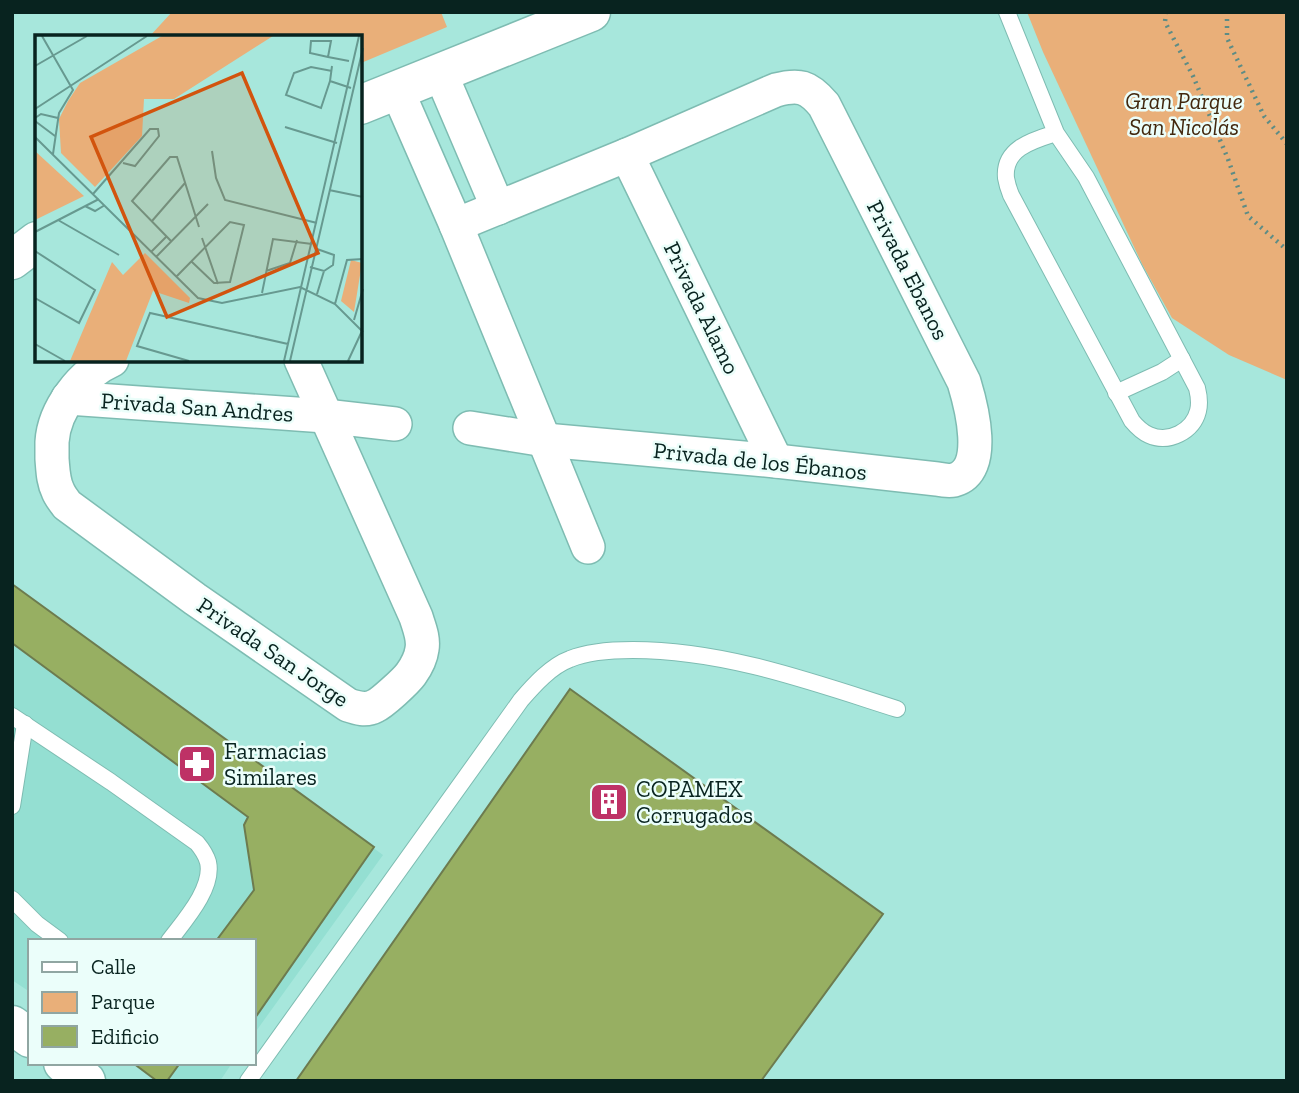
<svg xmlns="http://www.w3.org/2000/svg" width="1299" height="1093" viewBox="0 0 1299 1093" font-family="'Zilla Slab',serif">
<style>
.built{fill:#94dfd2}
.green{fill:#e9af79}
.building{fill:#97af62;stroke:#6d7b4f;stroke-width:2}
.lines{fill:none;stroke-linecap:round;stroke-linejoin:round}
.service-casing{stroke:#7ebcb2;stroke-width:18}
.minor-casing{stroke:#7ebcb2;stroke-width:36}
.tertiary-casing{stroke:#7ebcb2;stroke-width:41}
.path{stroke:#5d8c85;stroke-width:4.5;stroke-dasharray:2 5;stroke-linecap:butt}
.service{stroke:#fff;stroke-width:16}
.minor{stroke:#fff;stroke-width:33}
.tertiary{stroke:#fff;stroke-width:38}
.labels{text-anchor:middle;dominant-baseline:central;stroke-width:5;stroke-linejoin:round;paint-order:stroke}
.park-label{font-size:23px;font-style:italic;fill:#42280e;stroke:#ebfefa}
.street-label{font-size:23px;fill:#08231f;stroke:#ebfefa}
.poi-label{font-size:23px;fill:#08231f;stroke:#ebfefa;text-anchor:start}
.inset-road{fill:none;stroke:#679990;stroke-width:2}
.view{fill:#d2540e;fill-opacity:0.15;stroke:#d2540e;stroke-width:3.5}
.inset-edge{fill:none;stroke:#08231f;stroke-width:3.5}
</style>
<rect width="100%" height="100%" fill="#a7e7dc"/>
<g class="built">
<polygon points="12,584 383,855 254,1034 254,941 30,941 30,992 12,980"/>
<polygon points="133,1063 232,1063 220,1081 157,1081"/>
</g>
<g class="green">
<polygon points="172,12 441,12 447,27 361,63 360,37 149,37"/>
<polygon points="1027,12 1287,12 1287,380 1229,355 1172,318 1142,264 1043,52"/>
</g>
<g class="building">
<polygon points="12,584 374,847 257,1015 254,1013 254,941 216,941 254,890 244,825 248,817 12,643"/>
<polygon points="570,689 883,914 761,1081 296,1081"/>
<polygon points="133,1063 180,1063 167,1081 157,1081"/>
</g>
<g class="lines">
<defs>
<g id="service">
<path d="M 1007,12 L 1056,133 L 1086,177 L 1197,388 C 1199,396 1200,403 1198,411 C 1193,431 1169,444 1149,435 C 1142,432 1137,427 1132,421 L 1011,195 C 1009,190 1007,184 1006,178 C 1003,148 1034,140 1056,133"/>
<polyline points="1116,393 1162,372 1182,359"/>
<path d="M 12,716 L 111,782 L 197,843 C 202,849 206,855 208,862 C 214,888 184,921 169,941"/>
<polyline points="12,806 25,724"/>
<polyline points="12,899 37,924 60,941"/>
<path d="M 248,1081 L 521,700 C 534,685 551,666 570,659 C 587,652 614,650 633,650 C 724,650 812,682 897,709"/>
</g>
<g id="minor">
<polyline points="440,72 498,208"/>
<polyline points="397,90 456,225 588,547"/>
<polyline points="627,155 776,461"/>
<path d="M 456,225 L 627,155 L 776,90 C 799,84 808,86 824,105 L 964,382 C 971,405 989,471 954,480 C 949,481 942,480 937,479 L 776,461 L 545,440 L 470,428"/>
<path d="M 112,360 C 82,373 54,409 52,442 C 52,448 52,453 52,459 C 53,470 53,481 58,491 C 60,496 64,501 67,505 L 195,599 L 348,705 C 357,708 366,711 375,706 C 382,703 406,681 411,674 C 416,667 421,657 422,649 C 424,638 419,627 416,617 L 301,360"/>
<polyline points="68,398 325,416 395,424"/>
</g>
<g id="tertiary">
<polyline points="360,105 591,12"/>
<polyline points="12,260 37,241"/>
<polyline points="12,1025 30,1038"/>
<polyline points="63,1063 86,1081"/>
</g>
</defs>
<use href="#service" class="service-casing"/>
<use href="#minor" class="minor-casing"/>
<use href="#tertiary" class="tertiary-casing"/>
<g class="path">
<polyline points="1166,12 1165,22 1193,76 1228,159 1248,216 1287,250"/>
<polyline points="1227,12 1227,38 1264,116 1287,144"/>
</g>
<use href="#service" class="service"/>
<use href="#minor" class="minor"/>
<use href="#tertiary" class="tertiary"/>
</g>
<defs>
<symbol id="pharmacy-square" viewBox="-11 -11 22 22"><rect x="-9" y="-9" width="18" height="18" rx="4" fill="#be3266" stroke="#ebfefa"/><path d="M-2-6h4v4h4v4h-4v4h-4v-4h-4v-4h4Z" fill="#fff"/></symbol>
<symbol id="building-square" viewBox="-11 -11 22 22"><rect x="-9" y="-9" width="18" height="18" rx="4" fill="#be3266" stroke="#ebfefa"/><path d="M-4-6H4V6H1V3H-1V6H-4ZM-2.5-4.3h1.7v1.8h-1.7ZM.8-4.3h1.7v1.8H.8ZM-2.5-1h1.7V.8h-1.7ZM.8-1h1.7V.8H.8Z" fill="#fff"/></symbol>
</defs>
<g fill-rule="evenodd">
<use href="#pharmacy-square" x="175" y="742" width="44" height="44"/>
<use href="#building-square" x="587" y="780" width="44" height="44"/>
</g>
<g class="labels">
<g class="park-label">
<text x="1184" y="101">Gran Parque<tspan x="1184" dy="26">San Nicolás</tspan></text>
</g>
<g class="street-label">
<text transform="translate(908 270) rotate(63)">Privada Ebanos</text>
<text transform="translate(702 308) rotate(64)">Privada Alamo</text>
<text transform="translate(197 407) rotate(4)">Privada San Andres</text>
<text transform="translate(760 461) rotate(6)">Privada de los Ébanos</text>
<text transform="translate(273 652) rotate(34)">Privada San Jorge</text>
</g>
<g class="poi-label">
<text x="224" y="751">Farmacias<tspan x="224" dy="26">Similares</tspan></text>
<text x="636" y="789">COPAMEX<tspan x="636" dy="26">Corrugados</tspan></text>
</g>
</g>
<g transform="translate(35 35)">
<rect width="327" height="327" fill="#a7e7dc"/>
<path d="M 127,1 L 238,1 L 139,64 L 109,64 L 107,101 L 60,152 L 26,118 L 24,84 L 33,66 L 45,48 ZM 0,116 L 49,161 L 0,185 ZM 110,218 L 155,263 L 154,268 L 118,256 L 91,326 L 35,326 L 77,227 L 88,240 ZM 316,225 L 327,228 L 319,277 L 306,266 Z" fill="#e9af79"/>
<path class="inset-road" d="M 7,1 L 38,55 L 24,78 L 18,119M 293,22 L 296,6 L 276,6 L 275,18 L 293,22 L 314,26M 0,31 L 52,1M 297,31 L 295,46 L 316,53M 295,46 L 286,73 L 251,60 L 259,38 L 276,32 L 297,36M 0,74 L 112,1M 0,83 L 6,79 L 23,83M 0,86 L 20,101M 250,92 L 302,108M 0,102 L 163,263 L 187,268 L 265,252 L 300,269 L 328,297M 177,116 L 181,143 L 190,165 L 282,188M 294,155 L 328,162M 58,159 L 115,94 L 123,94 L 124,101 L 100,131 L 88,128M 50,171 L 60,176 L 70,170M 23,185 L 84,220M 117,186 L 150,148M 0,197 L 64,164M 167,203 L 183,249M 136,206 L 97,166 L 135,122 L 142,122 L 164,192M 0,216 L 60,255 L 44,288 L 0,263M 116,217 L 132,201M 121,222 L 173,169M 275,232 L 289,236 L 298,230 L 299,220 L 282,214M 231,236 L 255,228 L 262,205M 141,242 L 195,187 L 209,190 L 195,247 L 179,248 L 157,227M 227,258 L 238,204 L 277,209M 282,259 L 289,236M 300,269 L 312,225 L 328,224M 319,285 L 328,254M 0,309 L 30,326M 154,326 L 102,311 L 115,278 L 253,309M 249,326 L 324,1M 255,326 L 328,13M 313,326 L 327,296"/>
<path class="view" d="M 207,38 L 283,218 L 132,282 L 56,102 Z"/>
<rect width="327" height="327" class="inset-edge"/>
</g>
<rect width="1299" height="1093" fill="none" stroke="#08231f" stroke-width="28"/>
<rect x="28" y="939" width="228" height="126" fill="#ebfefa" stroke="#90a6a2" stroke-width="2"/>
<rect x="42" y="962" width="35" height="10" fill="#ffffff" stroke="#90a6a2" stroke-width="2"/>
<text x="91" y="974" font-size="21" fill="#08231f">Calle</text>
<rect x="42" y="992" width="35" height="21" fill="#e9af79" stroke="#90a6a2" stroke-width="2"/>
<text x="91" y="1009" font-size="21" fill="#08231f">Parque</text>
<rect x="42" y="1026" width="35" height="21" fill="#97af62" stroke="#90a6a2" stroke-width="2"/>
<text x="91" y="1044" font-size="21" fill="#08231f">Edificio</text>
</svg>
